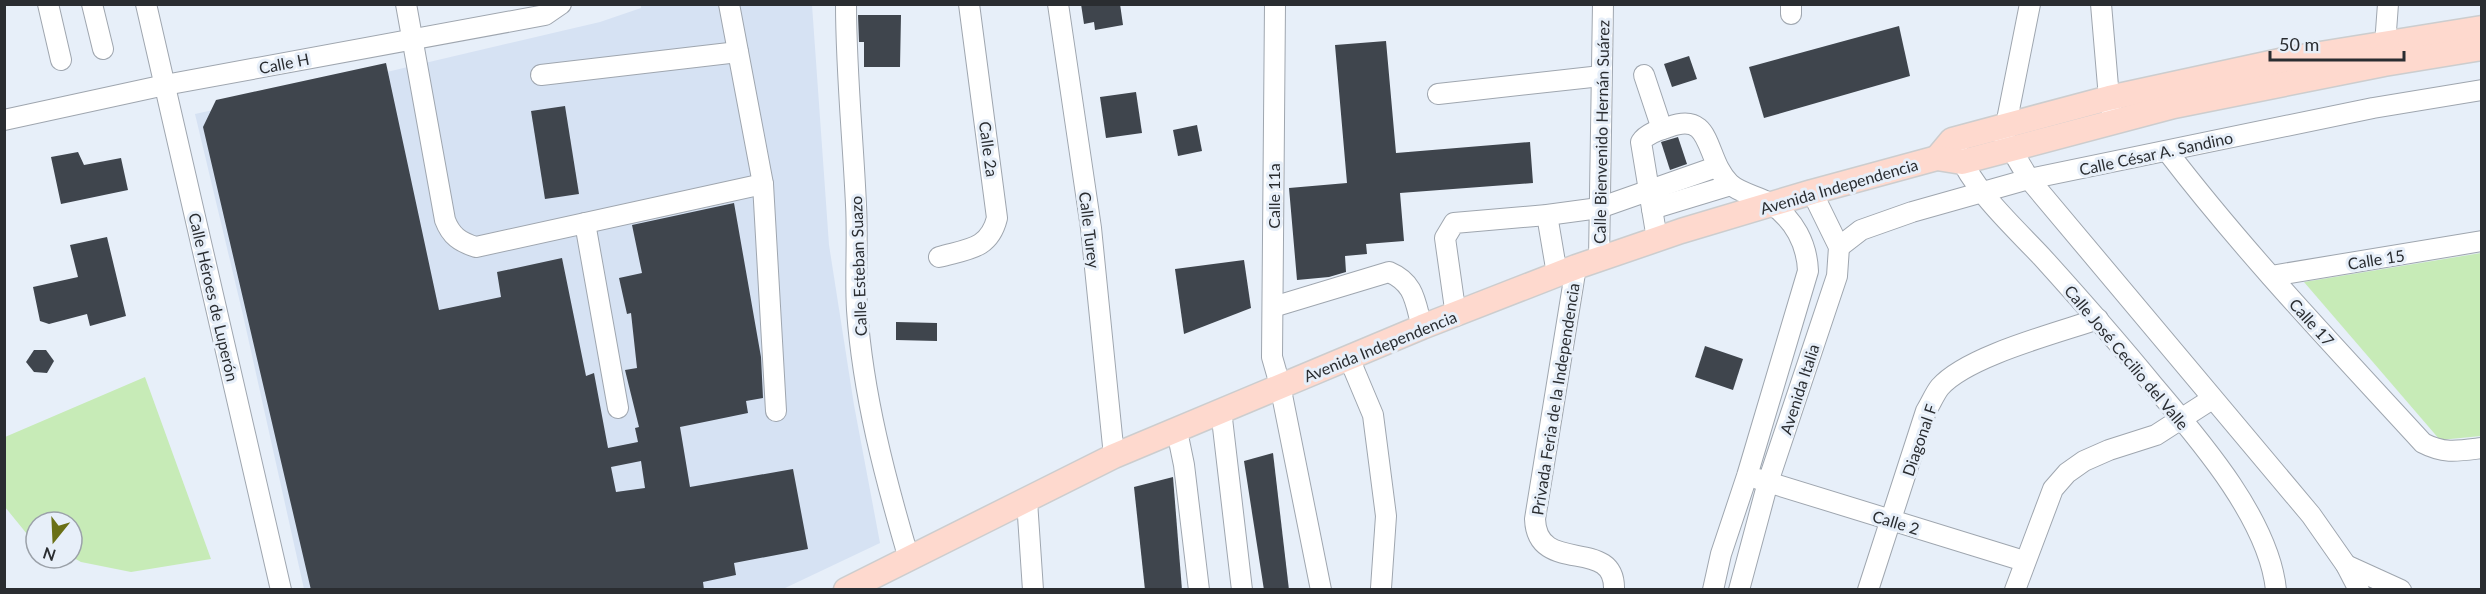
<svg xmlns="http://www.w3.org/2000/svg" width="2486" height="594" viewBox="0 0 2486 594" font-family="Lato,sans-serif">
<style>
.built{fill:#d6e2f3}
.green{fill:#c7ebb7}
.building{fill:#3f454d;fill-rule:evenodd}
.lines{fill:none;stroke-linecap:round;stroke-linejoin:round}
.minor-casing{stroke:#9fa6af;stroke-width:22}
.major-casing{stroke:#cccdce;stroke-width:27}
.minor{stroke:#fff;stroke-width:20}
.major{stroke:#fed9ce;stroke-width:24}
.labels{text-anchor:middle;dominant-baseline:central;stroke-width:6;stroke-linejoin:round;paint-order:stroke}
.street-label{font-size:16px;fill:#2a2d31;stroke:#e7eff9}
</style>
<rect width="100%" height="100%" fill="#e7eff9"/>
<polygon class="built" points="641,5 812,5 829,245 854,405 880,543 783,589 304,589 243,315 195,114 391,71 600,22 641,8"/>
<g class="green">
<polygon points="2481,253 2481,436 2440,440 2304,282"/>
<polygon points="145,377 211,559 131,572 81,562 72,557 72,522 36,522 36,538 27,534 5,507 5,437"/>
</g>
<g class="building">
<polygon points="1081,4 1120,4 1123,25 1095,30 1094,22 1084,24"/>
<polygon points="858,15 901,15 900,67 864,67 864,42 859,42"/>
<polygon points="1899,26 1910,76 1764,118 1749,67"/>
<polygon points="1386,41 1396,153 1530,142 1533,183 1400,193 1404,241 1366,244 1367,254 1345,256 1346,272 1329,277 1297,280 1289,188 1347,183 1335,45"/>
<polygon points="1689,56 1697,79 1672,87 1664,64"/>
<path d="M 386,63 L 439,310 L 501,297 L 497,272 L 562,258 L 586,376 L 594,373 L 608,448 L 638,442 L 635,428 L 639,427 L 625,370 L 637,368 L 631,313 L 627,314 L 619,278 L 642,273 L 632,225 L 734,203 L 761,357 L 763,398 L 746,401 L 748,413 L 680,427 L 690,487 L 793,469 L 808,549 L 734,563 L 736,575 L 703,582 L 704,590 L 311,590 L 203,127 L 216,100 ZM 641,461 L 645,488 L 616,492 L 611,467 Z"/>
<polygon points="1136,92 1142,133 1106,138 1100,97"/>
<polygon points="565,106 579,194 545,199 531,111"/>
<polygon points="1197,125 1202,151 1178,156 1173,130"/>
<polygon points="1678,137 1687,164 1670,170 1661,142"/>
<polygon points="78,152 84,165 121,158 128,190 61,204 51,157"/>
<polygon points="107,237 126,316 90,326 87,314 49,324 40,321 33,287 78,277 70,245"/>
<polygon points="1244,260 1251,308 1184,334 1175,269"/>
<polygon points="896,322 937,323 937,341 896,340"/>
<polygon points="1705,346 1743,359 1733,390 1695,377"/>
<polygon points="34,350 46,350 54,361 47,373 34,372 26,362"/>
<polygon points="1273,453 1289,590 1264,590 1244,461"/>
<polygon points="1173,477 1182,590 1145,590 1134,487"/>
</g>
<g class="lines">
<defs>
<g id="minor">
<polyline points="48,4 61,60"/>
<polyline points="92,4 103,49"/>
<polyline points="146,4 281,590"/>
<path d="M 406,4 L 445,220 C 451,236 460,242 476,247 L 763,184"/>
<polyline points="729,4 763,184 776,411"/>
<path d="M 846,4 C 846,72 853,138 856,205 C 858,240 855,275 857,310 C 863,395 885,478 909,559"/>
<polyline points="1058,4 1091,228 1114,456"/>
<polyline points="1275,4 1272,357 1280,385 1321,590"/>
<polyline points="1791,4 1791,14"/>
<polyline points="2101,4 2109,98 2112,112"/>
<polyline points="2384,58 2388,4"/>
<polyline points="541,75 738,52"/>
<polyline points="1644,75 1662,129"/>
<polyline points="1438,94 1601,76"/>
<polyline points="4,120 165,85 545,15 561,4"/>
<polyline points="2006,125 2030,4"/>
<polyline points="2004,137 2029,179 2311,515 2346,565 2359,590"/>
<path d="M 1957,151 C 1975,192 2011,224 2042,257 C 2080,299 2117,341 2153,385 C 2198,438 2269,519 2276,590"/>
<path d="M 2167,151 C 2246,254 2335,347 2423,443 C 2444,454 2458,451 2482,448"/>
<polyline points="1652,209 1731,185"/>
<polyline points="1547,215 1557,274"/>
<polyline points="585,223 618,408"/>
<path d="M 1657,239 L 1641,142 C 1647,133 1659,130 1669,127 C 1714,110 1704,159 1730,184 C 1741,194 1759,196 1771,204 C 1794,219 1807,244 1808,271 L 1747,476 L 1721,554 L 1713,590"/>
<polyline points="1839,247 1861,230 1912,212 2029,179 2373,108 2482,90"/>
<path d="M 939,257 C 967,249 989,250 997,218 L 969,4"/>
<polyline points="1599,259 1603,4"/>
<path d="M 1576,267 L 1535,519 C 1537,577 1616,535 1614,590"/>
<polyline points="2271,276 2482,241"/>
<path d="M 1273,307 L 1389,272 C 1415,283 1415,302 1422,327"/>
<polyline points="1456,316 1445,238 1454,223 1547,215 1599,208 1716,167"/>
<polyline points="1349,358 1373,415 1386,516 1381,588"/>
<polyline points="1221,410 1242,590"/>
<polyline points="1177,431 1184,465 1199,590"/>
<polyline points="1758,479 2024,561"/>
<polyline points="1027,501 1033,590"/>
<polyline points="2346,565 2401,590"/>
<polyline points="1739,590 1768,482 1837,276 1839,247 1812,192"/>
<path d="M 1868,590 L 1926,411 C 1931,403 1935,393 1940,387 C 1967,356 2057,333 2098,319"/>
<polyline points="2015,590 2053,489 2067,473 2084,461 2109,450 2156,435 2212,399"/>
</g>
<g id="major">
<polyline points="1937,158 1952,140 2109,98 2289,59 2482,28"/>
<polyline points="846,590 1114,456 1422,327 1576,267 1681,231 1812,192 1937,158 1962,162 2174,106 2384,64 2482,48"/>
</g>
</defs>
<use href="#minor" class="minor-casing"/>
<use href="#major" class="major-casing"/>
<use href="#minor" class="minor"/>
<use href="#major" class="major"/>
</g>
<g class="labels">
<g class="street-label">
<text transform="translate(284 63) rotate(-11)">Calle H</text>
<text transform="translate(1601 132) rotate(-89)">Calle Bienvenido Hernán Suárez</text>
<text transform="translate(989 149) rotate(82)">Calle 2a</text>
<text transform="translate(2156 153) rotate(-12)">Calle César A. Sandino</text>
<text transform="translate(1839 186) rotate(-16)">Avenida Independencia</text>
<text transform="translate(1273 196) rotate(-90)">Calle 11a</text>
<text transform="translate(1090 230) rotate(83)">Calle Turey</text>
<text transform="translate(2376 259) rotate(-9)">Calle 15</text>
<text transform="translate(858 266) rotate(-92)">Calle Esteban Suazo</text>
<text transform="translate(214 297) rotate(77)">Calle Héroes de Luperón</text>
<text transform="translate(2312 322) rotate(48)">Calle 17</text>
<text transform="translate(1380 346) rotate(-22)">Avenida Independencia</text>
<text transform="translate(2127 357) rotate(50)">Calle José Cecilio del Valle</text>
<text transform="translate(1799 389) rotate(-72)">Avenida Italia</text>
<text transform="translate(1555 399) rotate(-81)">Privada Feria de la Independencia</text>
<text transform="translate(1919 440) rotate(-71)">Diagonal F</text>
<text transform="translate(1896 522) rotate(17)">Calle 2</text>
</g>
</g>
<rect width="2486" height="594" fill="none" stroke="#2a2d31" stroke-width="12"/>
<g transform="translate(54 540) rotate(198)"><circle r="28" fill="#e7eff9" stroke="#9ba1a9" stroke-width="1.5"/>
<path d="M0-4.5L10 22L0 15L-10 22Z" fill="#6a7016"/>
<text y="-9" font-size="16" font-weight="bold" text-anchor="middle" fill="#2a2d31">N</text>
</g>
<path d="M2270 51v9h134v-9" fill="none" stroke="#2a2d31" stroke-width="3"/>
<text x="2279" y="51" font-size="18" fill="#2a2d31" stroke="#e7eff9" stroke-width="4.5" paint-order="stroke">50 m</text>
</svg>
